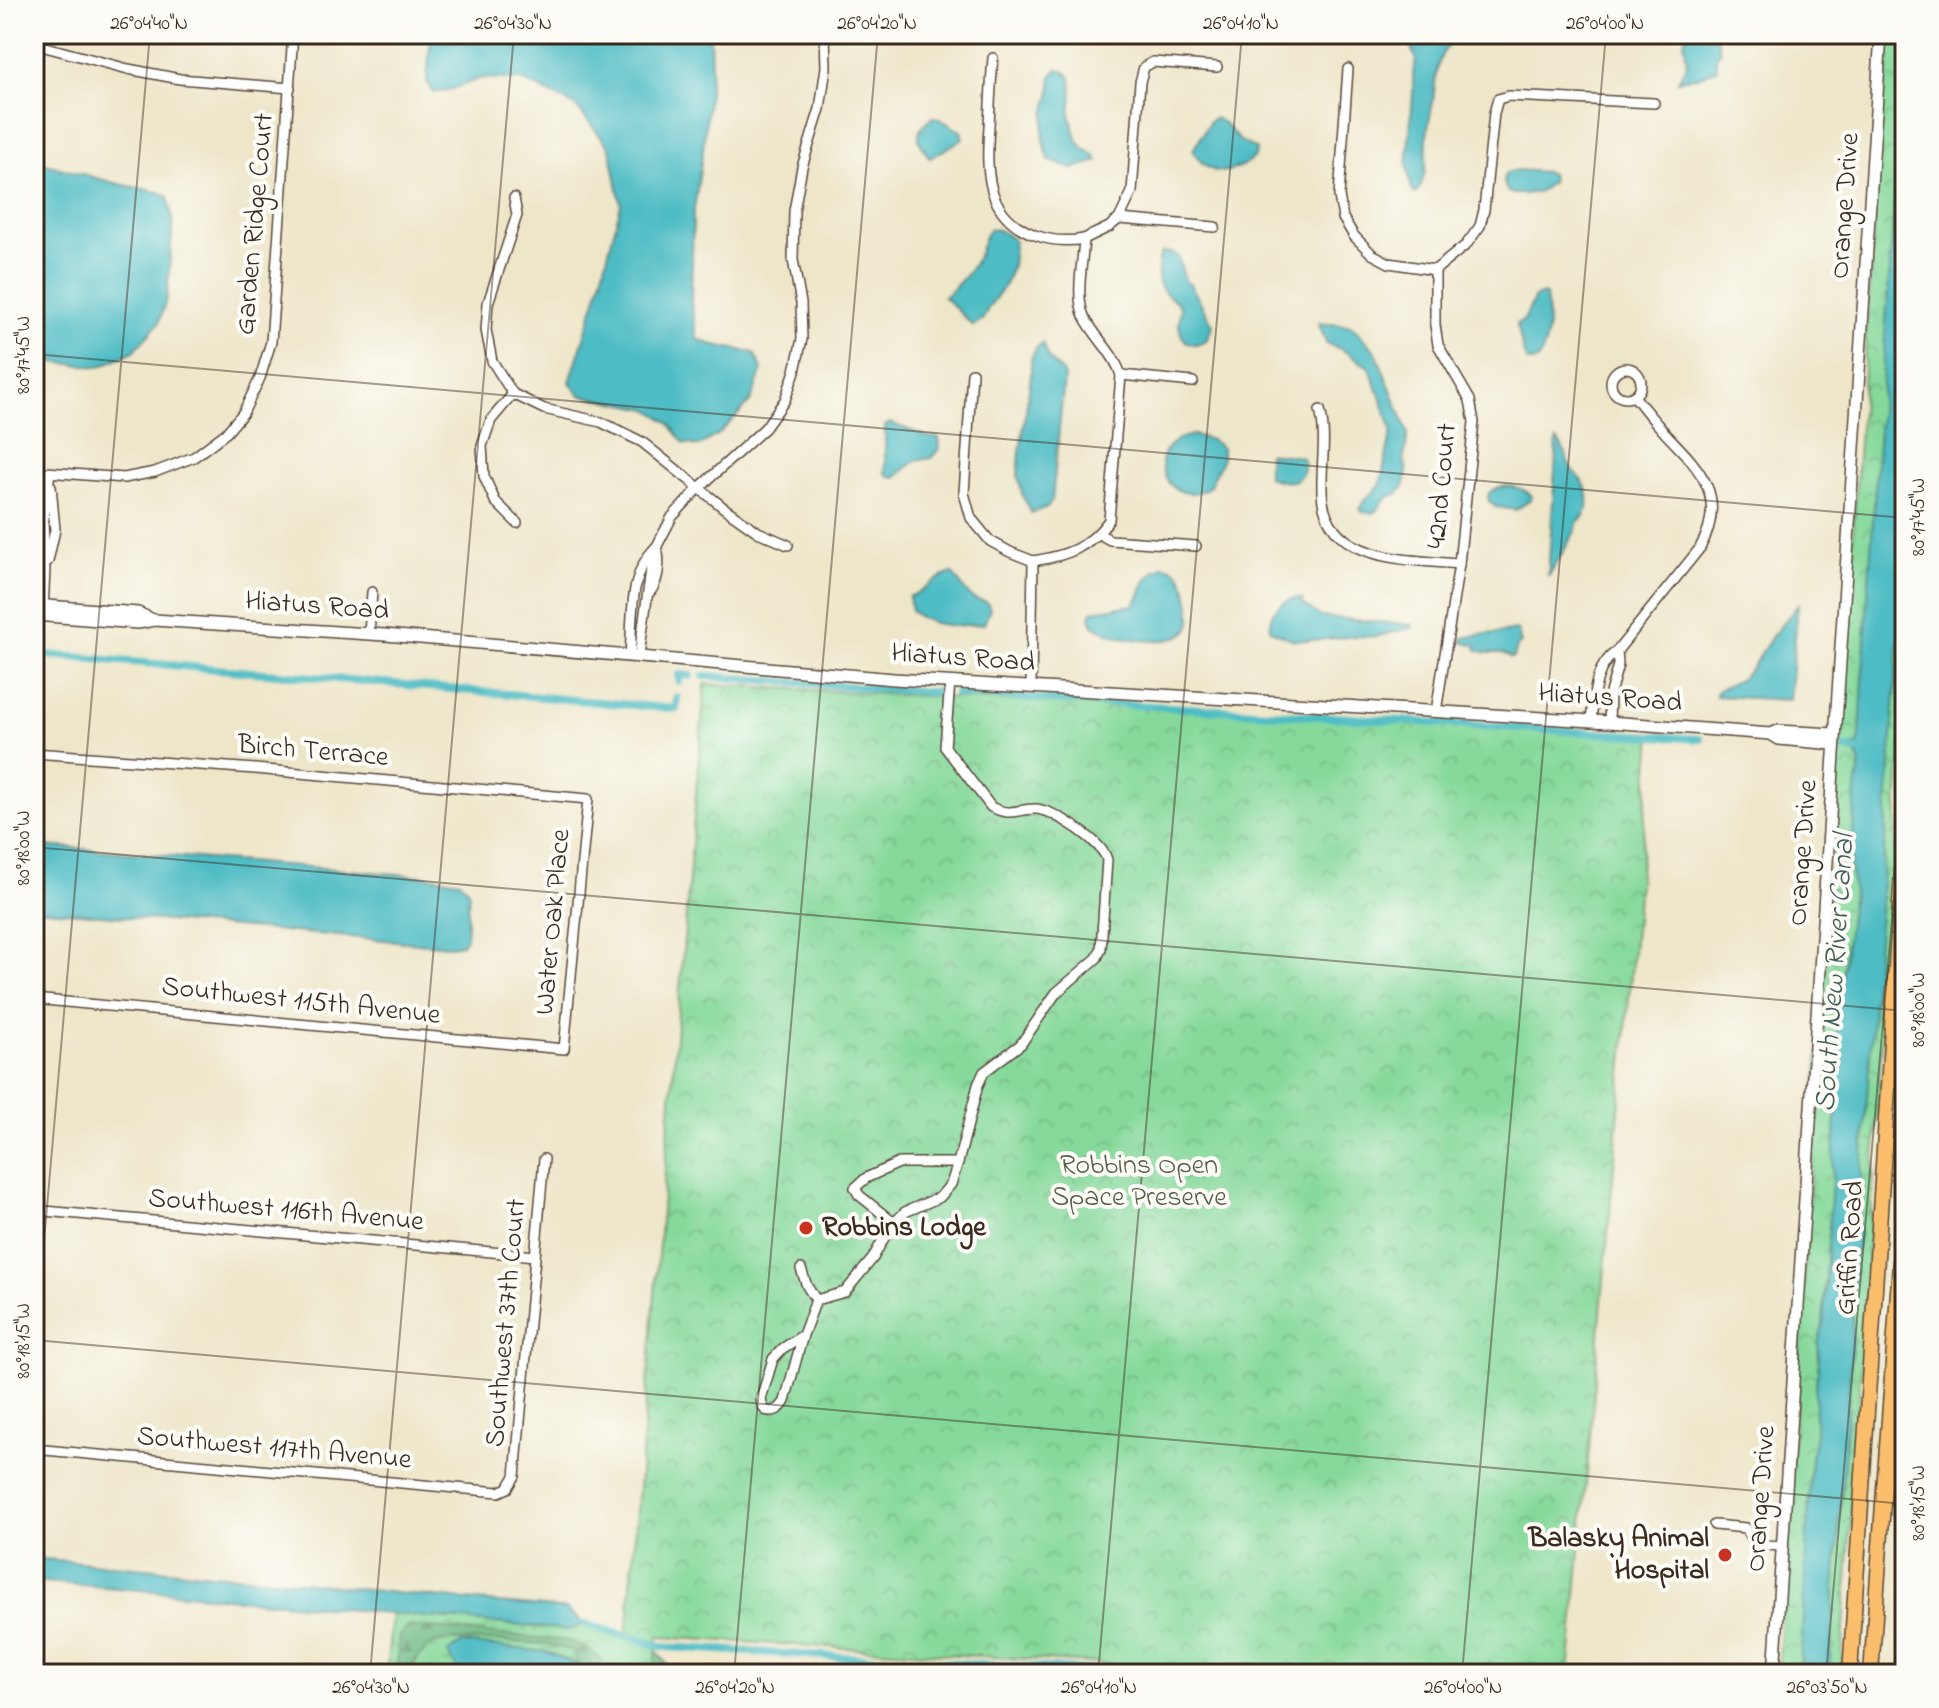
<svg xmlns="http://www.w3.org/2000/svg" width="1939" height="1708" viewBox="0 0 1939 1708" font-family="'Indie Flower',sans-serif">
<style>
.forest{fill:url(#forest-firs);stroke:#547250;stroke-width:2}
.wetland{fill:url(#wetland-marsh);stroke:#60825c;stroke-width:2}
.park{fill:url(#park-crowns);stroke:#60825c;stroke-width:2}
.water{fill:#4ebcc4;stroke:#447371;stroke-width:2}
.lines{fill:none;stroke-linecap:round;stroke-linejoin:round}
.canal{stroke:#4ebcc4;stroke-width:8}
.minor-casing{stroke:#564638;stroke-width:12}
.tertiary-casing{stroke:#564638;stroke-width:14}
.primary-casing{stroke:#564638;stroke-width:17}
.minor{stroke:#fff;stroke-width:9}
.tertiary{stroke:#fff;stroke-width:11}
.primary{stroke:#fabe6d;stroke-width:14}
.ticks{fill:none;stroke:#3b2a1e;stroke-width:2;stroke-opacity:0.45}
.poi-dot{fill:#c8321e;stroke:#fdfcf7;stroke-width:3}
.labels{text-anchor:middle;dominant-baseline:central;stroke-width:8;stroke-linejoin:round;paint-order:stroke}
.street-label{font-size:28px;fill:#3b2a1e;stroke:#fdfcf7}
.park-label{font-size:28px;fill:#525f44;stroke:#fdfcf7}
.poi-label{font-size:28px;font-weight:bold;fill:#3b2a1e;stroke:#fdfcf7;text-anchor:start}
.water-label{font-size:30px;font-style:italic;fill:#425d58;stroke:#fdfcf7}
.neatline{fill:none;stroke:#3b2a1e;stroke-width:3}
.ticks-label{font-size:20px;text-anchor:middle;fill:#3b2a1e}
</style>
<defs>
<pattern id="forest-firs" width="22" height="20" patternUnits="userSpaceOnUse" patternTransform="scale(2)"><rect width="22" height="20" fill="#6cb983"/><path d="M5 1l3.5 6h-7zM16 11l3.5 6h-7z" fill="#5a976b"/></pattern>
<pattern id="wetland-marsh" width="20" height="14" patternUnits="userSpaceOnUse" patternTransform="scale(2)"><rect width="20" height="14" fill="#86d99b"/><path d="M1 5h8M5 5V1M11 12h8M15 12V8" fill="none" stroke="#75ba85"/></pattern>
<pattern id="park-crowns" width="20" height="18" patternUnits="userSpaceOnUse" patternTransform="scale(2)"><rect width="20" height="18" fill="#86d99b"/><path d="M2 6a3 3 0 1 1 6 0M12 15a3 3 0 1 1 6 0" fill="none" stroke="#75ba85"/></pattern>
</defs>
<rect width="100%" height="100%" fill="#fdfcf7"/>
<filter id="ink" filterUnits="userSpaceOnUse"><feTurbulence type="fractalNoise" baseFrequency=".0125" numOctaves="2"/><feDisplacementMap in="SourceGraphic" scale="16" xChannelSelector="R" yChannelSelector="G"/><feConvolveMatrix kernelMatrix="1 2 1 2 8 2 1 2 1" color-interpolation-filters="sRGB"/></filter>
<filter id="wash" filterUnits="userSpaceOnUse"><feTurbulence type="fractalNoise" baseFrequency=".006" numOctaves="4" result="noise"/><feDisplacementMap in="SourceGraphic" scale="32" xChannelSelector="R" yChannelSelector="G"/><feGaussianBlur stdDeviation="1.8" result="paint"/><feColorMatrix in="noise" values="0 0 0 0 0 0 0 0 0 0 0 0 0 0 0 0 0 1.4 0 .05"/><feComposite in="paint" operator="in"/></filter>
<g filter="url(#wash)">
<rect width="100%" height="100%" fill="#eee6c9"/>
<polygon class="forest" points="402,1614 656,1650 670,1668 671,1674 579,1674 578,1665 547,1644 493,1641 440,1642 411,1670 409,1674 396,1674"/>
<path class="wetland" d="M 493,1641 L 547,1644 L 573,1651 L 578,1665 L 547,1653 L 462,1643 L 450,1658 L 455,1661 L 461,1674 L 409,1674 C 414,1661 426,1645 440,1642 C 451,1639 481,1641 493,1641 Z"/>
<g class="park">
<polygon points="1886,34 1905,34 1905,689 1841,1674 1778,1674"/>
<polygon points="705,684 1652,736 1569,1674 1282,1674 658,1637 654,1674 601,1674 602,1660 588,1649 570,1641 421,1627 409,1627 399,1636 396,1674 386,1674 392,1613 567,1630 585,1624 626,1636 627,1634"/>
</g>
<g class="water">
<polygon points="431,34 475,34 508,42 541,45 566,34 710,34 711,70 703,150 693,216 691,302 697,339 710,344 754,353 762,369 751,401 720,433 699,446 684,443 668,422 649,409 580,395 570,382 598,293 621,204 610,148 576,106 522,80 481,78 450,90 433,93 427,81"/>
<path d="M 1405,34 L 1460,34 C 1434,55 1437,71 1433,101 C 1431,114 1427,126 1427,139 C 1426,158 1427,178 1416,194 L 1412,191 L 1407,164 L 1413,94 L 1413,72 L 1416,59 Z"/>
<polygon points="1692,34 1701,34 1717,39 1720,50 1716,58 1717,69 1698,77 1687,78 1678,81 1687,64 1684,40 1685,37"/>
<polygon points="1905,36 1905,543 1900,622 1858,1228 1860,1231 1855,1257 1851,1360 1829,1674 1800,1674 1811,1457 1815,1442 1815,1396 1819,1358 1818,1345 1823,1325 1838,1086 1837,1020 1853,891 1851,868 1855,797 1860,763 1856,753 1852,753 1852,745 1858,745 1860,737 1864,656"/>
<path d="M 1058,69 C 1081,72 1068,103 1071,119 C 1073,126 1076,139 1080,144 C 1085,152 1094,151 1098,161 L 1072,169 L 1050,161 C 1039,138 1043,118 1050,95 C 1051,88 1051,81 1052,75 Z"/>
<path d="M 933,117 C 943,119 952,127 961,131 L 963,139 L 930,158 C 916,141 913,130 933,117 Z"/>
<path d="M 1215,118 L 1225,124 L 1240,141 L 1256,149 L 1255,157 C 1232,175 1209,180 1193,150 L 1210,121 Z"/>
<polygon points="34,161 115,183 161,193 168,197 173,223 167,296 159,323 134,351 99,367 34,360"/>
<path d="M 1518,170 L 1547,172 L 1551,174 L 1552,181 L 1541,191 L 1525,194 L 1514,194 L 1508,192 C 1504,185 1502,180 1506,173 Z"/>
<path d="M 990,229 L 999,230 L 1013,239 L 1014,244 L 1012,266 L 1006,283 L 987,310 L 983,319 L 973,326 L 944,297 C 957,286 969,273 977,258 C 982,248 982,237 990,229 Z"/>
<path d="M 1165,252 L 1175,254 L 1178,257 L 1185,281 L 1190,284 L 1213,325 L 1206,341 C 1187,350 1179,338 1179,320 C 1179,316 1181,311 1180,307 C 1178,301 1171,298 1166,294 C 1155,284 1157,266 1161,253 Z"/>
<path d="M 1543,294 L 1546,295 C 1548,319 1551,337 1539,359 L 1532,362 L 1527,361 L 1524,355 L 1517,324 L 1524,320 L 1535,297 Z"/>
<polygon points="1318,323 1352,326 1376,352 1405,425 1408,434 1404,457 1407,473 1405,484 1398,494 1388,497 1374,513 1362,512 1360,508 1364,501 1380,486 1392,430 1370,368 1341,349 1327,344"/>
<polygon points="1042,343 1048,358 1063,373 1064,379 1052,501 1048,507 1031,513 1022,494 1018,476 1020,452 1031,375 1031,359 1035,350"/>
<polygon points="890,423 928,437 939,438 940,448 931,458 917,460 895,477 889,476 885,473 885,426"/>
<path d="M 1193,435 L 1211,440 L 1222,448 L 1222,460 L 1209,487 C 1168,514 1136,444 1193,435 Z"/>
<path d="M 1557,440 C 1564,447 1565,455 1569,464 C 1573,472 1581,478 1585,486 C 1591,499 1589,515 1577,522 L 1576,530 L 1548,577 Z"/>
<path d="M 1268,453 L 1301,457 L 1305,463 C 1303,467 1303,472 1300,476 C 1294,486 1276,480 1268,477 Z"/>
<path d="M 1500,487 C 1512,485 1522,487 1532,496 L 1530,500 L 1516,510 L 1496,507 L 1489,502 L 1488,495 L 1491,491 Z"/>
<path d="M 1163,566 C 1169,567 1175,568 1179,573 C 1186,580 1194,617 1190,626 C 1180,646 1139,641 1121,637 C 1111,635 1101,630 1093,625 L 1090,617 L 1092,611 L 1134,605 C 1148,587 1138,580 1163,566 Z"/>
<path d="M 952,573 L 969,595 L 974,599 L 987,602 L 990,609 L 984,624 C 957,626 932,629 911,611 L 909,597 C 924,591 936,577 952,573 Z"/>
<path d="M 1294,598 L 1303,599 L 1302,603 L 1321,617 L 1413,625 L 1412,628 L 1374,637 L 1356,636 L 1318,640 L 1294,640 L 1272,631 L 1270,628 C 1268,613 1280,603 1294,598 Z"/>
<polygon points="1798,605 1789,700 1716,696 1717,691 1741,679 1751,669 1773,635"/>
<path d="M 1514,630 L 1518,631 L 1521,643 L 1518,644 L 1514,657 L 1511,658 C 1501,648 1489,657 1477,650 L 1476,645 L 1462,641 L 1463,638 C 1471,637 1477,635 1485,634 C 1495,632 1504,634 1514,630 Z"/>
<polygon points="34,845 434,877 459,881 467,888 469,892 466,938 462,944 450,946 34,909"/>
<polygon points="34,1558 293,1581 413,1595 566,1609 585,1624 568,1630 164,1592 34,1581"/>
<polygon points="462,1643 547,1652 578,1665 579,1674 461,1674 448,1653"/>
</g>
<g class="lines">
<g class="canal">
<polyline points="34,654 350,680 676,709 677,698"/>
<polyline points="704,676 943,693"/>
<polyline points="679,681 679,675 690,676"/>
<polyline points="956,694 1700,739"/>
<polyline points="1845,749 1862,750"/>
<polyline points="585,1624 626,1636"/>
<polyline points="634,1638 663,1647 1155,1674"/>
</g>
</g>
</g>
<g filter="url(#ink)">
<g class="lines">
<defs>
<g id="minor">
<polyline points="34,44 128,69 180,79 290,88"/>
<path d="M 993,58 C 991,81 990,104 989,126 C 986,172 985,216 1035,235 C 1051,241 1067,242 1084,239"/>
<polyline points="1348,69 1339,196 1343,218 1354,236 1372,254 1389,263 1435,270"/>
<polyline points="1119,219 1215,227"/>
<circle cx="1626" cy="383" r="15"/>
<polyline points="972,373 964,493 971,518 990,541 1010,552 1033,561"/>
<polyline points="1121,375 1193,382"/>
<polyline points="513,394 544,409 601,422 642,442 724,508 758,532 788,545"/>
<polyline points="513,394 492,361 486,330 488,303 517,215 514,198"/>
<polyline points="513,394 491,420 482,446 484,476 495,501 517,523"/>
<path d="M 1320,410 C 1327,437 1321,463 1322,491 C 1324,563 1407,559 1459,564"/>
<polyline points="34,471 124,478 155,472 194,457 226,433 243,413 260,378 271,342 293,34"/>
<polyline points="34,504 35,472"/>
<polyline points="1099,534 1110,540 1196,546"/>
<polyline points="48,561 55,530 51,486"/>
<path d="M 1033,561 C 1066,556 1089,548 1109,520 L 1121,375 C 1113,351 1095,338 1084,316 C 1075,297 1083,260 1084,239 L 1109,227 L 1119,219 L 1132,192 L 1140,82 L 1144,67 L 1153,62 L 1217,67"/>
<path d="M 650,592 C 658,582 660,566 658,553"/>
<polyline points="43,613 45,568 43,519 50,473"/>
<polyline points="369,634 372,592"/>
<path d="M 630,655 C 633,619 628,575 655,548"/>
<polyline points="639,656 651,569 657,546 672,517 700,487 765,428 785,400 795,371 802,339 801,303 793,260 794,211 802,167 820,109 826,67 825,34"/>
<polyline points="1031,687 1033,561"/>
<polyline points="1436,712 1459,564 1474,422 1470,400 1438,345 1435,325 1435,270 1466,245 1480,226 1484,210 1494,113 1498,99 1509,96 1654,103"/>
<path d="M 1591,721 C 1594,695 1594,667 1617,651 L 1700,548 C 1728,497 1701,470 1666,434 C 1655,422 1644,409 1634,396"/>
<polyline points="1609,722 1610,693 1618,665 1617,651"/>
<polyline points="34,753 255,769 588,799 564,1049 34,999"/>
<polyline points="34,1210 535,1256"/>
<polyline points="894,1223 859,1195 855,1188 866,1178 899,1163 958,1163"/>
<polyline points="801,1269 807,1286 816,1300"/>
<path d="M 803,1335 L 785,1401 C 781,1409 774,1413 765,1410 L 762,1405 L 761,1399 L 773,1359 L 782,1349 L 803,1335 L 816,1300 L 845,1292 L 873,1258 L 890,1227 L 905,1212 L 940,1197 L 951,1184 L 958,1163 L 978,1085 L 984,1072 L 1021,1044 L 1056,993 L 1097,958 L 1101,949 L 1107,860 C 1103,842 1053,809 1035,809 C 1016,809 1011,817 991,807 L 945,747 L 950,682"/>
<polyline points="34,1449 499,1492 508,1488 515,1476 544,1159"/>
<path d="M 1714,1525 L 1746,1528 C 1752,1547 1765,1545 1783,1546"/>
</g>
<g id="tertiary">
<polyline points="34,605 138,613 153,620"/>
<polyline points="34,615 138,623 154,620 385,635 894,679 1609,722 1771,734 1778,731 1834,734"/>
<polyline points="1771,734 1779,739 1834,744"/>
<polyline points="1774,1674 1881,34"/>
</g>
<g id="primary">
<polyline points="1850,1674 1905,826"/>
<polyline points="1871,1674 1905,1192"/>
</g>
</defs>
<use href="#minor" class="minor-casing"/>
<use href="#tertiary" class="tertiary-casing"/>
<use href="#primary" class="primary-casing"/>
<use href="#minor" class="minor"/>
<use href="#tertiary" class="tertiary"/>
<use href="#primary" class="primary"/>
</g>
</g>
<path class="ticks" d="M 34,354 L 1905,518M 34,847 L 1905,1011M 34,1340 L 1905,1504M 34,1355 L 150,34M 370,1674 L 514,34M 734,1674 L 878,34M 1098,1674 L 1242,34M 1462,1674 L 1606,34M 1826,1674 L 1905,771"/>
<g class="poi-dot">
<circle cx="806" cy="1228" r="8"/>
<circle cx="1725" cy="1555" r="8"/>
</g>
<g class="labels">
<g class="street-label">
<text transform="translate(1846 206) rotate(-86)">Orange Drive</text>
<text transform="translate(256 224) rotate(-85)">Garden Ridge Court</text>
<text transform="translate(1443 486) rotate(-85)">42nd Court</text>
<text transform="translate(317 607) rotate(4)">Hiatus Road</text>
<text transform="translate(963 659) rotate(4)">Hiatus Road</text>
<text transform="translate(1610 699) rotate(4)">Hiatus Road</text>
<text transform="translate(313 752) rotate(5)">Birch Terrace</text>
<text transform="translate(1804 853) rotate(-86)">Orange Drive</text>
<text transform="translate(554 922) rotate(-85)">Water Oak Place</text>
<text transform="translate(301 1002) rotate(6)">Southwest 115th Avenue</text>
<text transform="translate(286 1211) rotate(5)">Southwest 116th Avenue</text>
<text transform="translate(1851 1248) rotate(-86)">Griffin Road</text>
<text transform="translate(507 1323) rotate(-85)">Southwest 37th Court</text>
<text transform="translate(274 1449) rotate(5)">Southwest 117th Avenue</text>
<text transform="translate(1762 1499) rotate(-86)">Orange Drive</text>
</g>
<g class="park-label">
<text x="1139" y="1166">Robbins Open<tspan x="1139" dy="32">Space Preserve</tspan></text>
</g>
<g class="poi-label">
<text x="822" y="1228">Robbins Lodge</text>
<text x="1709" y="1539" text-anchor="end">Balasky Animal<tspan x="1709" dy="32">Hospital</tspan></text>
</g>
<g class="water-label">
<text transform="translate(1836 973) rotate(-86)">South New River Canal</text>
</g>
</g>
<rect width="1939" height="1708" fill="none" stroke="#fdfcf7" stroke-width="88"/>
<rect x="44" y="44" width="1851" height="1620" class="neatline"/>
<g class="ticks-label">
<text x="149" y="29">26°04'40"N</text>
<text x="513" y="29">26°04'30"N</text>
<text x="877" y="29">26°04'20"N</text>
<text x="1241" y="29">26°04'10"N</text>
<text x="1605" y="29">26°04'00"N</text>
<text transform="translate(22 355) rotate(-90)" y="7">80°17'45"W</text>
<text transform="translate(1917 517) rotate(-90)" y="7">80°17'45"W</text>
<text transform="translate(22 848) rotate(-90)" y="7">80°18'00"W</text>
<text transform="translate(1917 1010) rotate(-90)" y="7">80°18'00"W</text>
<text transform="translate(22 1341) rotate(-90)" y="7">80°18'15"W</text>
<text transform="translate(1917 1503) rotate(-90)" y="7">80°18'15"W</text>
<text x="371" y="1693">26°04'30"N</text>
<text x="735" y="1693">26°04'20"N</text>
<text x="1099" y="1693">26°04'10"N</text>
<text x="1463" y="1693">26°04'00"N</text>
<text x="1827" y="1693">26°03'50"N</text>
</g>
</svg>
